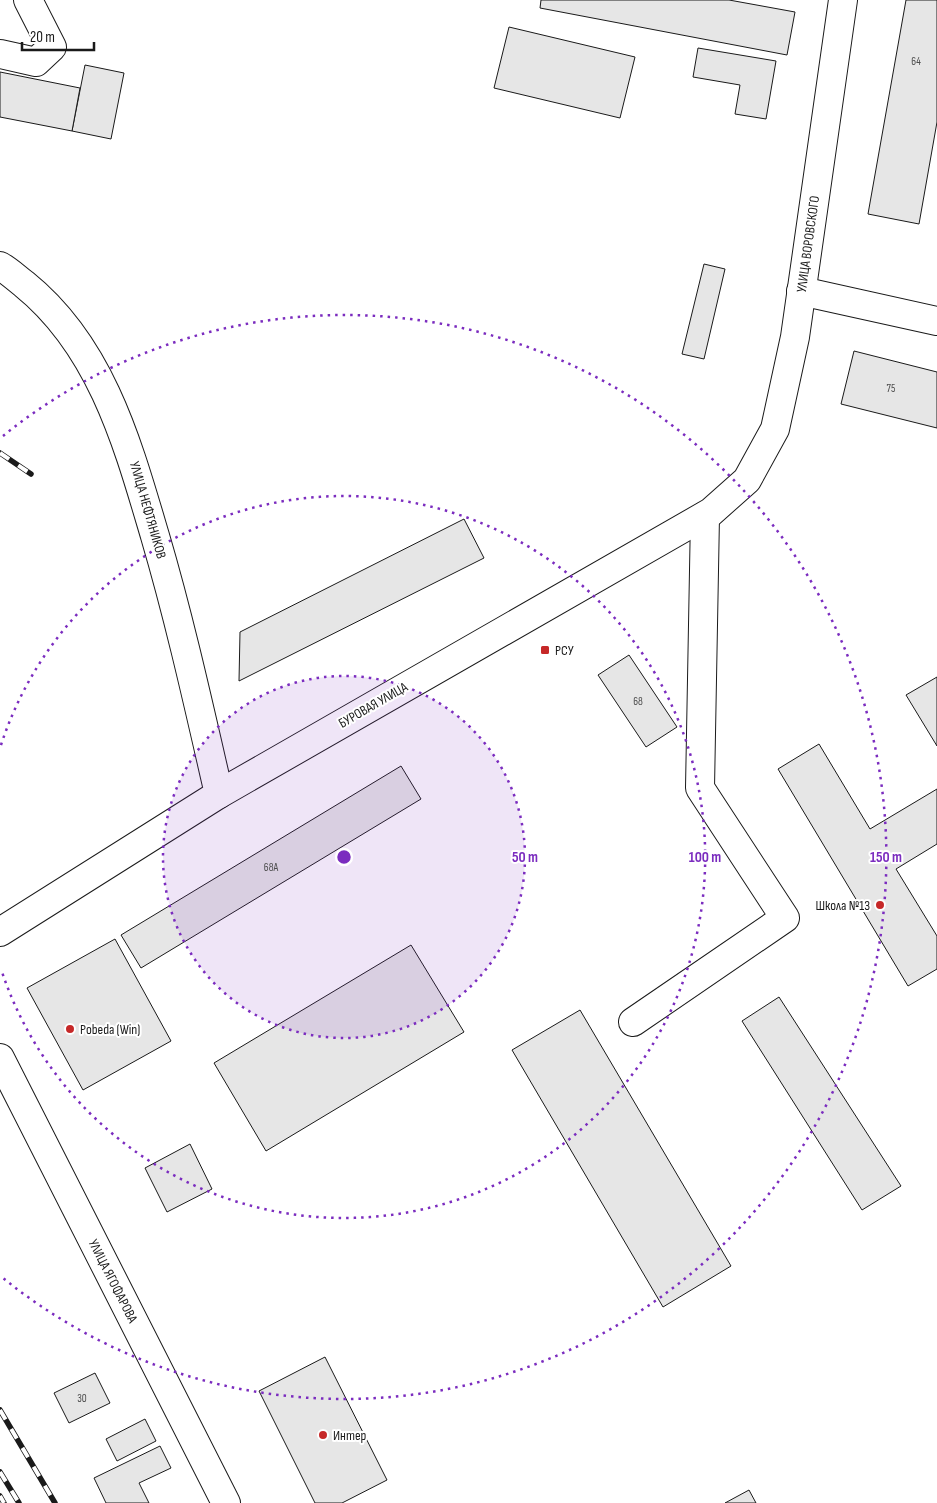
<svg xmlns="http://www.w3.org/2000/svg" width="937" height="1503" viewBox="0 0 937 1503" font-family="'Sofia Sans Condensed',sans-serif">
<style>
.building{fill:#e6e6e6;stroke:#1a1a1a}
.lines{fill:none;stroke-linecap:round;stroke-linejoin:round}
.minor-casing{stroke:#1a1a1a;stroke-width:30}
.major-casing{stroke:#1a1a1a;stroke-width:30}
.minor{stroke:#fff;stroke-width:28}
.major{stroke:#fff;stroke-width:28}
.rail-casing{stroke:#1a1a1a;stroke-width:5.5}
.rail{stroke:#fff;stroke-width:4;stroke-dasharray:11;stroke-linecap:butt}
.ring{fill:none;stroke:#7b2cbf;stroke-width:2.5;stroke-dasharray:2.5 5}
.poi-dot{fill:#c62828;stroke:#fff;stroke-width:2}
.labels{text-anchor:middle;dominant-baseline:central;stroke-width:4;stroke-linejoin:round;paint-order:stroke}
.number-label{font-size:11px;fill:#4d4d4d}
.street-label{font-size:14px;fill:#1a1a1a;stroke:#fff}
.poi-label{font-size:14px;fill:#1a1a1a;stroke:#fff;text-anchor:start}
.centre{fill:#7b2cbf;stroke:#fff;stroke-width:2.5}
.ring-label{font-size:15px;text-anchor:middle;font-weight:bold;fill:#7b2cbf;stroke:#fff;stroke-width:4;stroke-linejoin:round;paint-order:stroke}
</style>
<rect width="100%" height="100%" fill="#fff"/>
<g class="building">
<polygon points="541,0 729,0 795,12 787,55 540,8"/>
<polygon points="906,0 937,0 937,122 919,224 868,214"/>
<polygon points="509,27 635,57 620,118 494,88"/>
<polygon points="698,48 776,61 766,119 735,114 740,85 693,77"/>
<polygon points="85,65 124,73 111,139 72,131"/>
<polygon points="0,72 80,88 72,131 0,117"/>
<polygon points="704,264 725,269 704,359 682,354"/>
<polygon points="854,351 937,372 937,428 841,404"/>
<polygon points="464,519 484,558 239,681 240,632"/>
<polygon points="629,655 677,727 646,747 598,675"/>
<polygon points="937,677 937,746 906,695"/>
<polygon points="819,744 870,829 937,789 937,844 896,869 937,936 937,969 908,986 778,769"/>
<polygon points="401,766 421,799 141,968 121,935"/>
<polygon points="115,939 171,1041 83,1090 27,988"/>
<polygon points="411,945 464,1032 266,1151 214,1063"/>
<polygon points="779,997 901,1186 862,1210 742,1021"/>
<polygon points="580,1010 731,1266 663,1307 512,1050"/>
<polygon points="190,1144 212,1189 167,1212 145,1168"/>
<polygon points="325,1357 387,1480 342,1503 315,1503 259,1391"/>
<polygon points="95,1373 110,1403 69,1423 54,1393"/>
<polygon points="145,1419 156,1441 117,1461 106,1439"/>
<polygon points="160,1446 171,1468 139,1483 149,1503 106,1503 94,1478"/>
<polygon points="749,1490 756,1503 725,1503"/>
</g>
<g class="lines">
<defs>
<g id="minor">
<polyline points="0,54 36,62 52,47 28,0"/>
<polyline points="801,291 937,321"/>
<polyline points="219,794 711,512 747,480 775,429 795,337 843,0"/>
<polyline points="633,1022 785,918 700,788 705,516"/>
</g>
<g id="major">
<path d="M 0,266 C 9,271 16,278 24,284 C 102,347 128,445 155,536 C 180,621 199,707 219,794 L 0,932"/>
<polyline points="0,1058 226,1503"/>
</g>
</defs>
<use href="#minor" class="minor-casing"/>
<use href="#major" class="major-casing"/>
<use href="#minor" class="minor"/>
<use href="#major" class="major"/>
<defs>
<g id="rail">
<polyline points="0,453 31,474"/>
<polyline points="0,1410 55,1503"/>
<polyline points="0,1472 19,1503"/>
<polyline points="0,1496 4,1503"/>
</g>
</defs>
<use href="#rail" class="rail-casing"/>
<use href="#rail" class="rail"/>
</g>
<circle cx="344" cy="857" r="181" fill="#7b2cbf" fill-opacity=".12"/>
<g class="ring">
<circle cx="344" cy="857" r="181"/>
<path d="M1 745A361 361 0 1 1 1 969"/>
<path d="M3 436A542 542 0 1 1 3 1278"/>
</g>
<g class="poi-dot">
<rect x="540" y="645" width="10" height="10" rx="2.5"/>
<circle cx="880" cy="905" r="5"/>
<circle cx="70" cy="1029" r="5"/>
<circle cx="323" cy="1435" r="5"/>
</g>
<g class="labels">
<g class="number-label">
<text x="916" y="61">64</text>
<text x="891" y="388">75</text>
<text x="638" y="701">68</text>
<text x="271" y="867">68А</text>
<text x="82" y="1398">30</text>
</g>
<g class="street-label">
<text transform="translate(808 244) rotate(-82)">УЛИЦА ВОРОВСКОГО</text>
<text transform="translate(148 510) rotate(74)">УЛИЦА НЕФТЯНИКОВ</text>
<text transform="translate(373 705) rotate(-30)">БУРОВАЯ УЛИЦА</text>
<text transform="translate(113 1281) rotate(63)">УЛИЦА ЯГОФАРОВА</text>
</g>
<g class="poi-label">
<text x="555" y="650">РСУ</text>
<text x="870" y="905" text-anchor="end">Школа №13</text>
<text x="80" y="1029">Pobeda (Win)</text>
<text x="333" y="1435">Интер</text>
</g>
</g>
<circle cx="344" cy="857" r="8" class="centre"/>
<g class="ring-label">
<text x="525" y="862">50 m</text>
<text x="705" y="862">100 m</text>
<text x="886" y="862">150 m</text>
</g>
<path d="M22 42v8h72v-8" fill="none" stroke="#1a1a1a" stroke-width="2.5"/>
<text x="30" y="42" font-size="15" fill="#1a1a1a" stroke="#ffffff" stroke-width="4" paint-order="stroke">20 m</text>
</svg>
